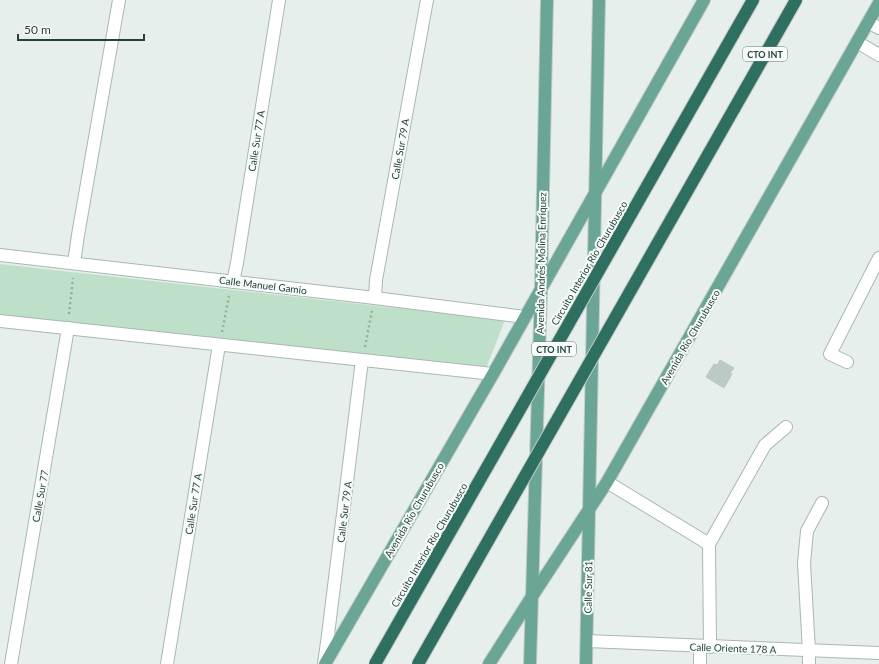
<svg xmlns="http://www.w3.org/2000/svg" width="879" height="664" viewBox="0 0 879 664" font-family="Lato,sans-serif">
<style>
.green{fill:#bfe0c8}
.building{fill:#bbcac4;stroke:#b8c9c2}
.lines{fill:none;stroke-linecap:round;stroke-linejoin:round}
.minor-casing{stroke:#a8b8b2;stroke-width:14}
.major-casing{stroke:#c2cac8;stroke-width:14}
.highway-casing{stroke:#c2cac8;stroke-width:14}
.path{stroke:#86b3a5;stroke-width:2.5;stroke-dasharray:2 3;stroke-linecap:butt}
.minor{stroke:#fff;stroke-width:12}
.major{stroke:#6aa596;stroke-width:12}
.highway{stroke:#2f6f62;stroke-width:12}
.highway-bridge-casing{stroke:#c2cac8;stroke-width:14;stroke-linecap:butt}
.highway-bridge{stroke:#2f6f62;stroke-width:12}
.labels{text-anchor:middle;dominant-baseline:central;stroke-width:4;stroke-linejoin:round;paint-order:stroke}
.shield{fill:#f7fbf9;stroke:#637a73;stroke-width:1}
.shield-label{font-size:9px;font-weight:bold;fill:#24423a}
.street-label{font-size:10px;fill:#24423a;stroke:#f7fbf9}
</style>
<rect width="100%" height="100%" fill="#e6efeb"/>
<polygon class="green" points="0,264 505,320 485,371 0,315"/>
<polygon class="building" points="720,360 734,368 730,373 732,374 724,388 706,377 714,364 717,365"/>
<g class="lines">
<defs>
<g id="minor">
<polyline points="868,22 879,28"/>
<polyline points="857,42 879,55"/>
<polyline points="0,255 375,298 525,317"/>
<polyline points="74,263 78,235 119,0"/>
<polyline points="233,282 237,263 279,0"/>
<polyline points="375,298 376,280 427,0"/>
<polyline points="0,321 493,374"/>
<polyline points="847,362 830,354 879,258"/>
<polyline points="607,482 709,544"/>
<polyline points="587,641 879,653"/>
<polyline points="710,647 709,544 765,445 786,427"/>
<polyline points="11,664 68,328"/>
<polyline points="167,664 219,345"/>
<polyline points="324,664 328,635 362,360"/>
<polyline points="700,664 700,646"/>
<polyline points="809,664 809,651 804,563 807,531 822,503"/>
</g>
<g id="major">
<polyline points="325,664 493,374 704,0"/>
<polyline points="489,664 531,598 607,482 879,3"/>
<polyline points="530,664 541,288 547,0"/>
<polyline points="586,664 599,0"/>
</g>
<g id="highway">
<polyline points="733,35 753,0"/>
<polyline points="734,109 796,0"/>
</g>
</defs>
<use href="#minor" class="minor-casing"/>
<use href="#major" class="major-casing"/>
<use href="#highway" class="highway-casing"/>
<g class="path">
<polyline points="69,314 73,278"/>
<polyline points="222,332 229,296"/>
<polyline points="365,347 372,311"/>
</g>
<use href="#minor" class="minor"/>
<use href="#major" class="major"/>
<use href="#highway" class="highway"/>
<defs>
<g id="highway-bridge">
<polyline points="375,664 733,35"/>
<polyline points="418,664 734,109"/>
</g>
</defs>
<use href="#highway-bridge" class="highway-bridge-casing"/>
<use href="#highway-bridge" class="highway-bridge"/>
</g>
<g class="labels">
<g class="shield">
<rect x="743" y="47" width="44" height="14" rx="3"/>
<rect x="532" y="342" width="44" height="14" rx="3"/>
</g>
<g class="shield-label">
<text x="765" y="54">CTO INT</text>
<text x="554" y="349">CTO INT</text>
</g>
<g class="street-label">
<text transform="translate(256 141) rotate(-81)">Calle Sur 77 A</text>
<text transform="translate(400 149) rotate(-80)">Calle Sur 79 A</text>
<text transform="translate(541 263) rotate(-89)">Avenida Andrés Molina Enríquez</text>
<text transform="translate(589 263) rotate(-60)">Circuito Interior Río Churubusco</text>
<text transform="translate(263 285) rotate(7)">Calle Manuel Gamio</text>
<text transform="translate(690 337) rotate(-60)">Avenida Río Churubusco</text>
<text transform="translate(40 496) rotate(-80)">Calle Sur 77</text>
<text transform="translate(193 504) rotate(-81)">Calle Sur 77 A</text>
<text transform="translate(414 510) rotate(-60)">Avenida Río Churubusco</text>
<text transform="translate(344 512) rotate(-83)">Calle Sur 79 A</text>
<text transform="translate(429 545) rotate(-60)">Circuito Interior Río Churubusco</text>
<text transform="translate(588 587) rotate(-89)">Calle Sur 81</text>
<text transform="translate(733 648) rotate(2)">Calle Oriente 178 A</text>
</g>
</g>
<path d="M18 34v6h126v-6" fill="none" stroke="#24423a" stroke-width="2"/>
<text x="24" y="34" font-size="12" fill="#24423a" stroke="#f7fbf9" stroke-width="3" paint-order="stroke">50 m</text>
</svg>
